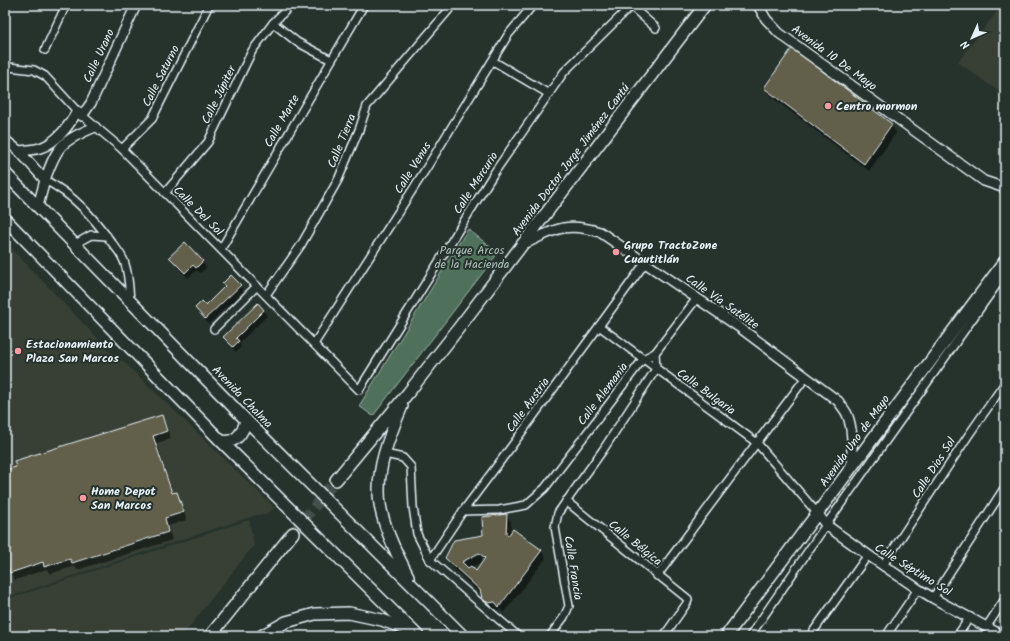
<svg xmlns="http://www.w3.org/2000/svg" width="1010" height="641" viewBox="0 0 1010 641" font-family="Kalam,sans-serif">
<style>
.built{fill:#384036}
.green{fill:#50715c;stroke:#9cb1aa}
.shadow{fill:#0007;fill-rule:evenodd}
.building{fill:#62604c;stroke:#e8f1f8;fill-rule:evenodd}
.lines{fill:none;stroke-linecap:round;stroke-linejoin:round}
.secondary-tunnel{stroke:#43504b;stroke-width:11;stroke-dasharray:11 5.5;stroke-linecap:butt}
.minor-casing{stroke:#e8f1f8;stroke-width:10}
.tertiary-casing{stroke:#e8f1f8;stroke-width:12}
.secondary-casing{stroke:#e8f1f8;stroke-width:14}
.minor{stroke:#26332d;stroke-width:7}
.tertiary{stroke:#26332d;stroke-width:9}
.secondary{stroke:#26332d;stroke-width:11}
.poi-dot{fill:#ff9aa2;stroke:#26332d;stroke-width:1.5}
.labels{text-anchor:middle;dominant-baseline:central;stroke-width:4;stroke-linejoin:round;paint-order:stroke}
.street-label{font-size:12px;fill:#e8f1f8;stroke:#26332d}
.poi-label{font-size:12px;font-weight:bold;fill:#e8f1f8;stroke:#26332d;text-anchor:start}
.park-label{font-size:12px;fill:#abbeba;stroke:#26332d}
</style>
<rect width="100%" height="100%" fill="#26332d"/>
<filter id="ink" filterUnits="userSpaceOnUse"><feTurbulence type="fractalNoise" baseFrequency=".025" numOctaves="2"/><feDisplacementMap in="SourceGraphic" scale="8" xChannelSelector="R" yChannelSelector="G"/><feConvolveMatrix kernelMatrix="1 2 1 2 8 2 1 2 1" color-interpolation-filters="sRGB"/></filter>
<g filter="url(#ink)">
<g class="built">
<polygon points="999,9 1005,13 1005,96 958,62"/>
<polygon points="5,242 119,361 122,360 275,508 264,515 256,515 5,598"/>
<polygon points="249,520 254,545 182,636 5,636 5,600"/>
</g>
<polygon class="green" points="468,229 498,253 373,416 359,406"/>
<g class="shadow">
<polygon points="792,49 892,125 896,133 869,171 770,96 765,88"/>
<polygon points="185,244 203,262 206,268 200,273 197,270 188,278 174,263 170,257"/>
<polygon points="223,284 240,285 243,291 209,324 199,314 196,308 206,306 225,287"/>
<polygon points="264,310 267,316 239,343 241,347 236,352 227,342 224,337"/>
<polygon points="161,416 166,424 171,439 157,443 173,494 176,493 180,500 187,520 168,526 172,540 77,570 75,566 50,574 47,569 15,580 10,573 5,557 5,471"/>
<path d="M 507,515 L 511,522 L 510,534 L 541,550 L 546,558 L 504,613 L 500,609 L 497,611 L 492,609 L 488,606 L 482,596 L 451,566 L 446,558 L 484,536 ZM 484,561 L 476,573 L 471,567 Z"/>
</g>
<g class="building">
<polygon points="792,48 892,124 864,164 764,88"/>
<polygon points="185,242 203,261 196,268 193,265 185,273 169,257"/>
<polygon points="231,275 241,285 205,319 195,308 202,301 206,305 225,286 222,284"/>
<polygon points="258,303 264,310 236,338 239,341 233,347 223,337"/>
<polygon points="162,415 167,431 153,436 172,493 177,492 184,512 165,518 168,532 72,563 70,559 44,567 43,562 10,573 5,560 5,470 16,467 14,461"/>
<path d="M 507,514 L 506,534 L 508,536 L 513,529 L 542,550 L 499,607 L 495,602 L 489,603 L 485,601 L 482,598 L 480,590 L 445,558 L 454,540 L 483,535 L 482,517 ZM 479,553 L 485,558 L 476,571 L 471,566 L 468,568 L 462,562 Z"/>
</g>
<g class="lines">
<polyline class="secondary-tunnel" points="293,533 336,480"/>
<defs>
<g id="minor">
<polyline points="631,6 656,28"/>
<polyline points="273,23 297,42 331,60"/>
<polyline points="45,50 66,5"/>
<polyline points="493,61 549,94"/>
<polyline points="9,67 34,70 45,76 77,111 122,149 359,390 494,173 564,72 632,5"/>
<polyline points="122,149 152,119 209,5"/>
<path d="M 45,180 C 74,195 93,217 112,243 C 117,249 123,256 125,264 C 129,276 129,289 130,301"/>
<polyline points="165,193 208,142 252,51 273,23 291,5"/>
<polyline points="75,244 91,235 107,236"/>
<polyline points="221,249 364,5"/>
<polyline points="266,295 301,245 338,180 359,130 367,106 453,5"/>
<polyline points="599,326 757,443 818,514"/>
<polyline points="214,329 257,286"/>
<polyline points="314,344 429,164 508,35 533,5"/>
<polyline points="385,454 403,458 411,467 413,507 417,534 430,560 518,636"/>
<polyline points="566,501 688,599 687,603 664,636"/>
<polyline points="463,511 499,510 526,505 545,488 643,359 655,353 697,298"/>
<polyline points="430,560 463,511 511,447 645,263"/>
<polyline points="883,565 968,436 1005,383"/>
<polyline points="657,576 806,377"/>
<polyline points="933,598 1005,487"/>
<polyline points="987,626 1005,599"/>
<polyline points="550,636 564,617 569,606 555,527 558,513 603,450 656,369 655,353"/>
<polyline points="750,636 826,525 1005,273"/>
<polyline points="810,636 868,555"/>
<polyline points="886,636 918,589"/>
<polyline points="957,636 970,617"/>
</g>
<g id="tertiary">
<polyline points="758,5 766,19 779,33 984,181 1005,188"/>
<polyline points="82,116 91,103 136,5"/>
<polyline points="5,140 19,151 45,180 38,206"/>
<path d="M 19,151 C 26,150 34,150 40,148 C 56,143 70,125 77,111"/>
<path d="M 45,180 C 57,146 61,141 95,127"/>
<path d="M 522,245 C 554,230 564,221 600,232 L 739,327 L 838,401 C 841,405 845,410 847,414 C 854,431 852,451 851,468"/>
<polyline points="818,514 826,525 868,555 918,589 933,598 1003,636"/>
</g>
<g id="secondary">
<polyline points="5,173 246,420 463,636"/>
<polyline points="5,219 221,441 418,636"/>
<path d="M 402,406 C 389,436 375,472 380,504 C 383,525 398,557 408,576"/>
<path d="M 221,441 C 236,444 243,433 246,420"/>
<polyline points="336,480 408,393 448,342 705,5"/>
<polyline points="210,636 293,533"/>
<polyline points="261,636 286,622 315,614 349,613 382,620 409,630"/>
<polyline points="726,636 1005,261"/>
</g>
</defs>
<use href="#minor" class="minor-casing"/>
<use href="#tertiary" class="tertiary-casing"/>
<use href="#secondary" class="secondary-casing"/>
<use href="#minor" class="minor"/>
<use href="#tertiary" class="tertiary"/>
<use href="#secondary" class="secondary"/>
</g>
</g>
<g class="poi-dot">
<circle cx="828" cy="106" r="4"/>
<circle cx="616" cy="252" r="4"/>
<circle cx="18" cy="351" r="4"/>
<circle cx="83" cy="498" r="4"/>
</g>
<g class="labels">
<g class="street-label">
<text transform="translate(99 56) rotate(-65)">Calle Urano</text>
<text transform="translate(834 58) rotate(36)">Avenida 10 De Mayo</text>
<text transform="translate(161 76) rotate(-63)">Calle Saturno</text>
<text transform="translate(219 95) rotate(-64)">Calle Júpiter</text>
<text transform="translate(282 121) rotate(-60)">Calle Marte</text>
<text transform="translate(342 141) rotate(-68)">Calle Tierra</text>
<text transform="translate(571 160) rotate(-53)">Avenida Doctor Jorge Jiménez Cantú</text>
<text transform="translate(413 168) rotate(-58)">Calle Venus</text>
<text transform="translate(476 183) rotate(-57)">Calle Mercurio</text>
<text transform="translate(198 211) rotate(45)">Calle Del Sol</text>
<text transform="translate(722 302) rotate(35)">Calle Vía Satélite</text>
<text transform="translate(706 392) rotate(36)">Calle Bulgaria</text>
<text transform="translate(603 394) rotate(-53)">Calle Alemania</text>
<text transform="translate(242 397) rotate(46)">Avenida Chalma</text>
<text transform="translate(528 405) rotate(-54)">Calle Austria</text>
<text transform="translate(855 441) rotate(-54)">Avenida Uno de Mayo</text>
<text transform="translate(934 468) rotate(-57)">Calle Dios Sol</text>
<text transform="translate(635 543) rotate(39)">Calle Bélgica</text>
<text transform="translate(573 568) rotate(81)">Calle Francia</text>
<text transform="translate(913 570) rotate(32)">Calle Séptimo Sol</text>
</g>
<g class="poi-label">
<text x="836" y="106">Centro mormon</text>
<text x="624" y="245">Grupo TractoZone<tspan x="624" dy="14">Cuautitlán</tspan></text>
<text x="26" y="344">Estacionamiento<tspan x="26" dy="14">Plaza San Marcos</tspan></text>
<text x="91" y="491">Home Depot<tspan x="91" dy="14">San Marcos</tspan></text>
</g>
<g class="park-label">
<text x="472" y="250">Parque Arcos<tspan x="472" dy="14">de la Hacienda</tspan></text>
</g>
</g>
<rect width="1010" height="641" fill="none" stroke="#26332d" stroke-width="20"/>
<rect x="10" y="10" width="990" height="621" fill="none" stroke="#e8f1f8" stroke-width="1.5" filter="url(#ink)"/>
<g transform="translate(972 38) rotate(225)" stroke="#26332d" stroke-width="3" paint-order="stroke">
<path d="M0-3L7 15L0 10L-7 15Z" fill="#e8f1f8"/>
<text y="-6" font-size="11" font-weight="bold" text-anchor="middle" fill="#e8f1f8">N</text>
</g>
</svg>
